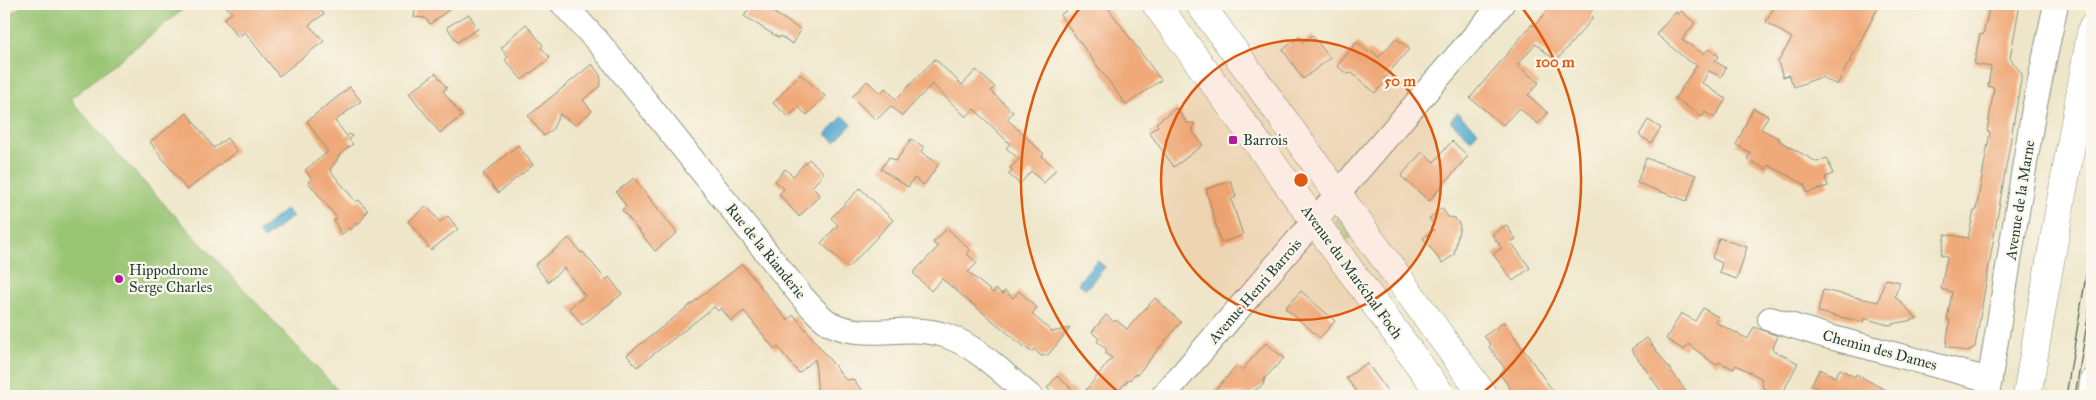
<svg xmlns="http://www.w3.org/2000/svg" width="2096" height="400" viewBox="0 0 2096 400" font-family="'IM FELL Great Primer',serif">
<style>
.green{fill:#99c573;stroke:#5c8154}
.water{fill:#52aacf;stroke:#387482}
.building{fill:#f0aa7a}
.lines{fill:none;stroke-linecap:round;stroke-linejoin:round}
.minor-casing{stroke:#87927e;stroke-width:26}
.major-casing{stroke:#87927e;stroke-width:29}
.minor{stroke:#fff;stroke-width:24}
.major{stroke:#fff;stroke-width:28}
.tram{stroke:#1f3d34;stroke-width:1}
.ring{fill:none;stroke:#de580e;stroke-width:2.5}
.poi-dot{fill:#b5179e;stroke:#fbf7ec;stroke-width:2}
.labels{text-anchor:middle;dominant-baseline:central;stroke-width:4.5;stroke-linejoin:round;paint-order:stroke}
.poi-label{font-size:15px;fill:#1f3d34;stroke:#fbf7ec;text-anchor:start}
.street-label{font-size:15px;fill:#1f3d34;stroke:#fbf7ec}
.centre{fill:#de580e;stroke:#fbf7ec;stroke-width:2.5}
.ring-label{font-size:15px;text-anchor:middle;font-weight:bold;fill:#de580e;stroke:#fbf7ec;stroke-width:4.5;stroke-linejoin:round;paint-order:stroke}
</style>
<rect width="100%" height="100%" fill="#fbf7ec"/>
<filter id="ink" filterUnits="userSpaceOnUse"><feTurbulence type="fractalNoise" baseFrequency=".02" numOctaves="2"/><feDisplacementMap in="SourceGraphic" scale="10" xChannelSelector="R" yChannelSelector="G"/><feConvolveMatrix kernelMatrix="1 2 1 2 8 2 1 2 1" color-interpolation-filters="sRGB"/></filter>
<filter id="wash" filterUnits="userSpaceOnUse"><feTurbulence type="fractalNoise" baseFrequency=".0096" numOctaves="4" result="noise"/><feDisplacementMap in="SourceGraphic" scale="20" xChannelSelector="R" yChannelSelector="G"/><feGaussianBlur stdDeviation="1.12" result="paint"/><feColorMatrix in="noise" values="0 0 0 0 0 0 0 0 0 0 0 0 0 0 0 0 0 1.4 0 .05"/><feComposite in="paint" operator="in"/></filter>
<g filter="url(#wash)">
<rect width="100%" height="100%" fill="#efe6c9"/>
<g class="green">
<polygon points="24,4 190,4 70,99 125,162 343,396 4,396 4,20"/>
<polygon points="1341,214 1358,232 1338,246 1329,226"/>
</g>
<g class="water">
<polygon points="1457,113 1478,131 1471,140 1450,121"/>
<polygon points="843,116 852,124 835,142 826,134"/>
<polygon points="286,209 293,216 264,239 258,232"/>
<polygon points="1097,260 1105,267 1086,289 1078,283"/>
</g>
<g id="blocks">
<g class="building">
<polygon points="224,4 316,4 324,14 309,25 324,41 279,76 245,32 238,37 224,19 232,13"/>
<polygon points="416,4 456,4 430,24 425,18 414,17"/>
<polygon points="752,4 760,4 801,30 793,44 780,36 779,38 744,16"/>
<polygon points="1075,4 1105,4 1161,80 1126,105 1060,15"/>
<polygon points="1554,4 1598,4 1589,14 1593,18 1556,61 1536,44 1517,65 1539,83 1528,95 1548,113 1538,124 1519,108 1503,125 1470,98 1532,24 1534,26"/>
<polygon points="1776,4 1880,4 1837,85 1821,77 1794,87 1789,75 1783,77 1778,62 1792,38 1766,22"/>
<polygon points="1990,4 2020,4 2010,58 2022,74 1975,347 1967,352 1946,346 1950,320 1947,320 1952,292 1941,289 1947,256 1941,255 1945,234 1968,238 1974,211 1976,211 1990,132 1987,131 1994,88 1988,86 1991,67 1974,64 1980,34 1983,35"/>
<polygon points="1681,11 1695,23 1682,40 1704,54 1708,49 1719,56 1715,61 1726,68 1721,77 1709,71 1702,83 1726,99 1714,118 1705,112 1702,117 1675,98 1697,65 1687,60 1656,34 1676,12 1678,15"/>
<polygon points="469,14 478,29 457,42 447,27"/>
<polygon points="526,24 543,45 541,47 550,58 522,80 505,60 508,57 501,48 508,42 507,41"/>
<polygon points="1312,35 1330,58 1303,79 1283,50 1299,37 1303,42"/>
<polygon points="1396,38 1409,49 1384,79 1386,81 1375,93 1352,73 1347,74 1337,66 1357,42 1368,52 1370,50 1379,57"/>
<polygon points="935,59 962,85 976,70 995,87 991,91 1013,112 1007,119 1044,154 1042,156 1056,169 1044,183 1031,171 1020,184 1008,174 1012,170 1010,168 1019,159 1006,148 1010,144 974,109 966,117 932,84 902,116 891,106 876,120 852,97 867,81 880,93 885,88 896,99"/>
<polygon points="592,64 600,75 601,81 600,86 583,100 592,111 575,125 560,114 552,130 544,136 528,116"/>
<polygon points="436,73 447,88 443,91 462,116 440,133 409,93"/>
<polygon points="800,74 825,96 807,115 798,107 789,117 773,103"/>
<polygon points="350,87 361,101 335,121 347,136 350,134 352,136 349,140 353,144 341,153 330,170 356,202 359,200 368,211 358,225 356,223 351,230 349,228 341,235 334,220 337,218 308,182 312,179 305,170 328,152 307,121"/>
<polygon points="1176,108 1187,123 1194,123 1193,132 1203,145 1174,167 1149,132 1158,126 1156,123"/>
<polygon points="1753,108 1768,116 1761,129 1780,139 1779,141 1817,162 1827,158 1833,174 1825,177 1828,186 1807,193 1804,184 1768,165 1766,169 1747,159 1751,153 1736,145"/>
<polygon points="187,113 214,148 227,138 237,151 187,190 150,142"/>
<polygon points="1648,120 1661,128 1651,143 1639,135"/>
<polygon points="911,139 924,147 921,152 939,164 924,185 914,178 908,187 881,169 889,157 896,161"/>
<polygon points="1452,141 1468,156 1429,201 1401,176 1422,152 1434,162"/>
<polygon points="518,145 533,165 498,193 483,174"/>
<polygon points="1646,158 1696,175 1687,201 1637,183"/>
<polygon points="809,159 824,173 812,187 820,195 799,217 779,194 784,189 775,181 785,169 793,176"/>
<polygon points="634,178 677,233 655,251 622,210 626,206 616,192"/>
<polygon points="1231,181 1236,197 1231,199 1243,235 1221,243 1206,189"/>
<polygon points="860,188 893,220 848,268 821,243 838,225 831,218"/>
<polygon points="427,206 440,222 448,216 458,229 431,250 408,221"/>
<polygon points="1442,208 1448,217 1455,218 1460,225 1454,255 1442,263 1423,238 1434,230 1431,227 1434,225 1429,218"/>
<polygon points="1506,225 1516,239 1511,242 1530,268 1513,281 1493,254 1502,248 1492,235"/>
<polygon points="947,228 970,250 967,254 977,263 968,272 993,293 996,289 1002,294 1005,291 1013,298 1019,291 1037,308 1032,314 1052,332 1070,328 1048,355 1041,356 1034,349 1032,352 1027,349 942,279 931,291 913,273 938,247 933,243"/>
<polygon points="569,238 581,253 583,252 606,280 609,277 622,294 582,325 569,308 585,296 564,268 548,282 535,265"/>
<polygon points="1719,238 1747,247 1737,279 1719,273 1722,263 1712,258"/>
<polygon points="742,264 787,320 794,315 846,380 853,379 866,396 818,396 815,359 799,373 778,347 775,350 744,311 731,321 721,308 718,311 714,307 637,367 627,355"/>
<polygon points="1885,279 1900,282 1895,296 1917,319 1888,325 1864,318 1863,322 1818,312 1823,290 1878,302"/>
<polygon points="1301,291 1335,321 1320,338 1285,308"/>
<polygon points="1155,298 1181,322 1137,375 1135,374 1130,380 1129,379 1114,396 1081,396 1112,358 1105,353 1107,350 1097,341 1099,339 1092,332 1106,315 1114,322 1116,320 1127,329"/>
<polygon points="1703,308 1718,317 1715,322 1748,339 1754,327 1778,336 1772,350 1798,363 1781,396 1763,388 1761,378 1736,365 1734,369 1719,362 1716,365 1688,344 1684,350 1666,339 1681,313 1695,321"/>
<polygon points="1504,322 1548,384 1557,396 1516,396 1499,373 1505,369 1489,347 1491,345 1484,336"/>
<polygon points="1647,338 1678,380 1689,396 1665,396 1661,391 1631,349"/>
<polygon points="1266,343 1284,358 1265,378 1263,385 1249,394 1214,391 1237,366 1242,370"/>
<polygon points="1367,363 1391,396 1360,396 1346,378"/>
<polygon points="1820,369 1835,377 1840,369 1855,377 1856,374 1896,396 1833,396 1811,385"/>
<polygon points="1057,376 1080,396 1057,396 1047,388"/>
</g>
</g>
</g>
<g filter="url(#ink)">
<use href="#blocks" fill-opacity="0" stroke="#87927e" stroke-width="1"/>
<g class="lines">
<defs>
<g id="minor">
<path d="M 563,4 L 600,44 L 803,298 C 812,307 820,318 831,324 C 866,341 907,323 944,335 C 978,346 1003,374 1030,396"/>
<polyline points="1770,319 1826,336 1990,380"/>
<polyline points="1163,396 1502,4"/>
<polyline points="1987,396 2033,114 2056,4"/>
<polyline points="2090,396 2092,381"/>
</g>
<g id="major">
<polyline points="1156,4 1442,396"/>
<polyline points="1200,4 1484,396"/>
<polyline points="2027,396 2043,301 2092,28"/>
</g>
</defs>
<use href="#minor" class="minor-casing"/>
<use href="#major" class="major-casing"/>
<use href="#minor" class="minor"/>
<use href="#major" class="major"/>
<g class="tram">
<polyline points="2066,396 2092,240"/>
<polyline points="2075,396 2092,293"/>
</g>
</g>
</g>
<circle cx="1301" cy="180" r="140" fill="#de580e" fill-opacity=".12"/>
<g class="ring">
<circle cx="1301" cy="180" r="140"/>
<path d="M1123 396A280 280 0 0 1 1083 4M1519 4A280 280 0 0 1 1479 396"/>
</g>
<g class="poi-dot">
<rect x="1228" y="135" width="10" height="10" rx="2.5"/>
<circle cx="119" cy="279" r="5"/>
</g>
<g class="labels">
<g class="poi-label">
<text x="1243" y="140">Barrois</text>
<text x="129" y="270">Hippodrome<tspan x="129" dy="17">Serge Charles</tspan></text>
</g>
<g class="street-label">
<text transform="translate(2020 200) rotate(-81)">Avenue de la Marne</text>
<text transform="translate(766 251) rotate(51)">Rue de la Rianderie</text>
<text transform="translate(1352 272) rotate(54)">Avenue du Maréchal Foch</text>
<text transform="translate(1255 291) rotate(-49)">Avenue Henri Barrois</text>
<text transform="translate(1880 350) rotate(15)">Chemin des Dames</text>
</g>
</g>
<circle cx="1301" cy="180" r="8" class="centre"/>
<g class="ring-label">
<text x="1555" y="67">100 m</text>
<text x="1400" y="86">50 m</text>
</g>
<rect width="2096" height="400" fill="none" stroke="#fbf7ec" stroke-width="20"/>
</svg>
